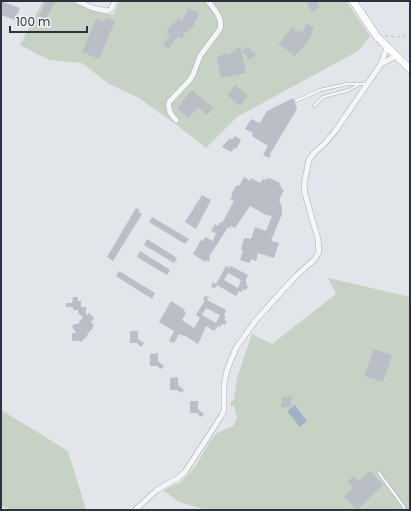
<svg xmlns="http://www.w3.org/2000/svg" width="411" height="511" viewBox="0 0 411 511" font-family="Poppins,sans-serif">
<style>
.green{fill:#c7d2c4}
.water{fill:#a1b1c5}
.building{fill:#babec6;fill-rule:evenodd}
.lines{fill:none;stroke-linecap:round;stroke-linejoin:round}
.lane-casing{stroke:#a8acb3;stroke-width:3.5}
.street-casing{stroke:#a8acb3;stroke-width:6}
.secondary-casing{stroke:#a8acb3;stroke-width:8}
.path{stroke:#bdbfc4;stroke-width:1;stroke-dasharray:3 3;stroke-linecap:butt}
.lane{stroke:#f5f6f8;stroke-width:2.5}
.street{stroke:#f5f6f8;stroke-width:5}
.secondary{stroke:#fff;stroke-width:7}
</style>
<rect width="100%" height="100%" fill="#e2e5e9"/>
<g class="green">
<polygon points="43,1 75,1 97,12 113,15 120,1 346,1 370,36 358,51 237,117 206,148 177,125 139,98 109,84 82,63 49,60 20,45"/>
<polygon points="328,278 410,297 410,510 207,510 179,502 163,490 180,483 195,467 211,440 217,433 233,426 237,418 234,406 231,406 230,402 234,400 237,378 252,334 272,344 336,294"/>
<polygon points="1,410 68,451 86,510 12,510 1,506"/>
</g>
<polygon class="water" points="295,405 307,421 300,427 287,411"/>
<g class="building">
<polygon points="1,1 20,8 15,20 1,15"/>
<polygon points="46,1 55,1 46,20 39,16"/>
<polygon points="306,1 317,1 319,7 312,12"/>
<polygon points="188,8 199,13 194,24 195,25 185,33 182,39 178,36 169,49 163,45 170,36 166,32 173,23 174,24 178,18 182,21"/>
<polygon points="106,18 115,21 99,59 82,52 96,19 104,22"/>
<polygon points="306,24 314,27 309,40 295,56 279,44 292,27 299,33 302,30 304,31"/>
<polygon points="248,46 256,55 250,60 242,51"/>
<polygon points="239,47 241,49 246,73 221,78 217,57 227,53 228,56"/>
<polygon points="235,85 248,96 240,106 227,95"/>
<polygon points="192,90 213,108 207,115 198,107 189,118 177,108"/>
<polygon points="293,98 297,109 270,154 271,155 269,158 263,155 268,146 252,136 253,133 245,129 251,119 260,123 267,111"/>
<polygon points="235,136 241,140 236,149 234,148 231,152 222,147 227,141 228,141 230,138 232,140"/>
<polygon points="244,177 250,181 251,178 260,183 263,179 265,180 267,178 270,179 270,178 280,183 279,185 282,187 281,189 284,190 279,200 282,207 282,214 271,241 279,243 274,258 258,253 256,261 251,259 250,263 240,260 243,251 241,250 244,238 251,239 255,227 266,231 272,216 266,215 250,206 235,228 231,226 230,228 228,227 209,257 210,258 209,262 206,260 205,262 193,254 201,240 203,241 205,237 213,241 216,233 211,231 215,224 218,226 220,222 222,223 234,201 230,199 233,195 231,194 237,185 239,186"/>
<polygon points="202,195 211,200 196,229 185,222"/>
<polygon points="136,208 140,210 138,212 142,214 113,261 107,257"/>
<polygon points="152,217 189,239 185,244 149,222"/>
<polygon points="147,239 177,258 174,263 144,245"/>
<polygon points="140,251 170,270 167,275 137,257"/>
<path d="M 226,266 L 230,268 L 231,266 L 248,275 L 245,281 L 247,282 L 246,285 L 248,286 L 246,290 L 243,289 L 242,292 L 239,291 L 236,296 L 217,285 L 215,288 L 211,287 L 213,282 L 216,284 ZM 228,273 L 241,280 L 238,288 L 224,280 Z"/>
<polygon points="119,271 155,293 152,299 116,276"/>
<path d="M 205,296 L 209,297 L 207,300 L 226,310 L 224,316 L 226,317 L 224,320 L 227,321 L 225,325 L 222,324 L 220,327 L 218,326 L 214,331 L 206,326 L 198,344 L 184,335 L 184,336 L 179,334 L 174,343 L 169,341 L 174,331 L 159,322 L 171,301 L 185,310 L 184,312 L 186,313 L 182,320 L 194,328 L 200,318 L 196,315 L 205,300 L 203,300 ZM 206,308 L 220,315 L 216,323 L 202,315 Z"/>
<polygon points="73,297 78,297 78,301 81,301 81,307 86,307 86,316 89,313 94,318 91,322 94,325 92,327 93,328 87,334 88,335 81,342 80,341 72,341 72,333 76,333 72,326 74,324 78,324 83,317 78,313 78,310 73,310 73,307 66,307 66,303 72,303"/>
<polygon points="130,331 138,331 138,339 144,343 141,347 137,343 130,343"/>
<polygon points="374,349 392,355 383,382 364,376"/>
<polygon points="158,353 158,361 164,366 161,369 157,366 150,366 150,354"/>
<polygon points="178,377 178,385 184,390 181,393 177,390 170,390 170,378"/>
<polygon points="290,395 293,399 290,401 292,404 288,408 286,406 283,408 280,405 283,402 281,400 285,396 287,398"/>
<polygon points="190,401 198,401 198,409 204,414 201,417 197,413 190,413"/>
<polygon points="370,471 383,485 357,510 344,497 353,488 347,482 354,476 359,481"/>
</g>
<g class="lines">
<defs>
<g id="lane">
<polyline points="296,101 320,90 347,84 367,84"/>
<polyline points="314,106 323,97 349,90 358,85"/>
<polyline points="379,473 404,507 404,510"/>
</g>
<g id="street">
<polyline points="77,1 93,8 107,11 111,9 115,1"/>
<polyline points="381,64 396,56"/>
<path d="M 176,120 C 170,114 168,110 169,102 L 189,81 L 193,75 L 200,56 L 220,29 C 223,17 214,10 208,1"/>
<polyline points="135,510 157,490 178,478 185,472 222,415 224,410 224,385 227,370 236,348 256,320 295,277 315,259 319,252 318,239 305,194 304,184 309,160 313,154 325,143 336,130 381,64 387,47"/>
</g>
<polyline id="secondary" points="353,1 378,38 410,69"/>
</defs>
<use href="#lane" class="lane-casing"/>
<use href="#street" class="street-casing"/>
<use href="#secondary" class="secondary-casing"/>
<polyline class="path" points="385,36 400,37 410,34"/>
<use href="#lane" class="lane"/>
<use href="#street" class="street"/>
<use href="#secondary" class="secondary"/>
</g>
<rect width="411" height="511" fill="none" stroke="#2c3240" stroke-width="4"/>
<path d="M10 26v6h77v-6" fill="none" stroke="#2c3240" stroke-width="2"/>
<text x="16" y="26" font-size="12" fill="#2c3240" stroke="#f2f4f7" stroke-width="3" paint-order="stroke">100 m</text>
</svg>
